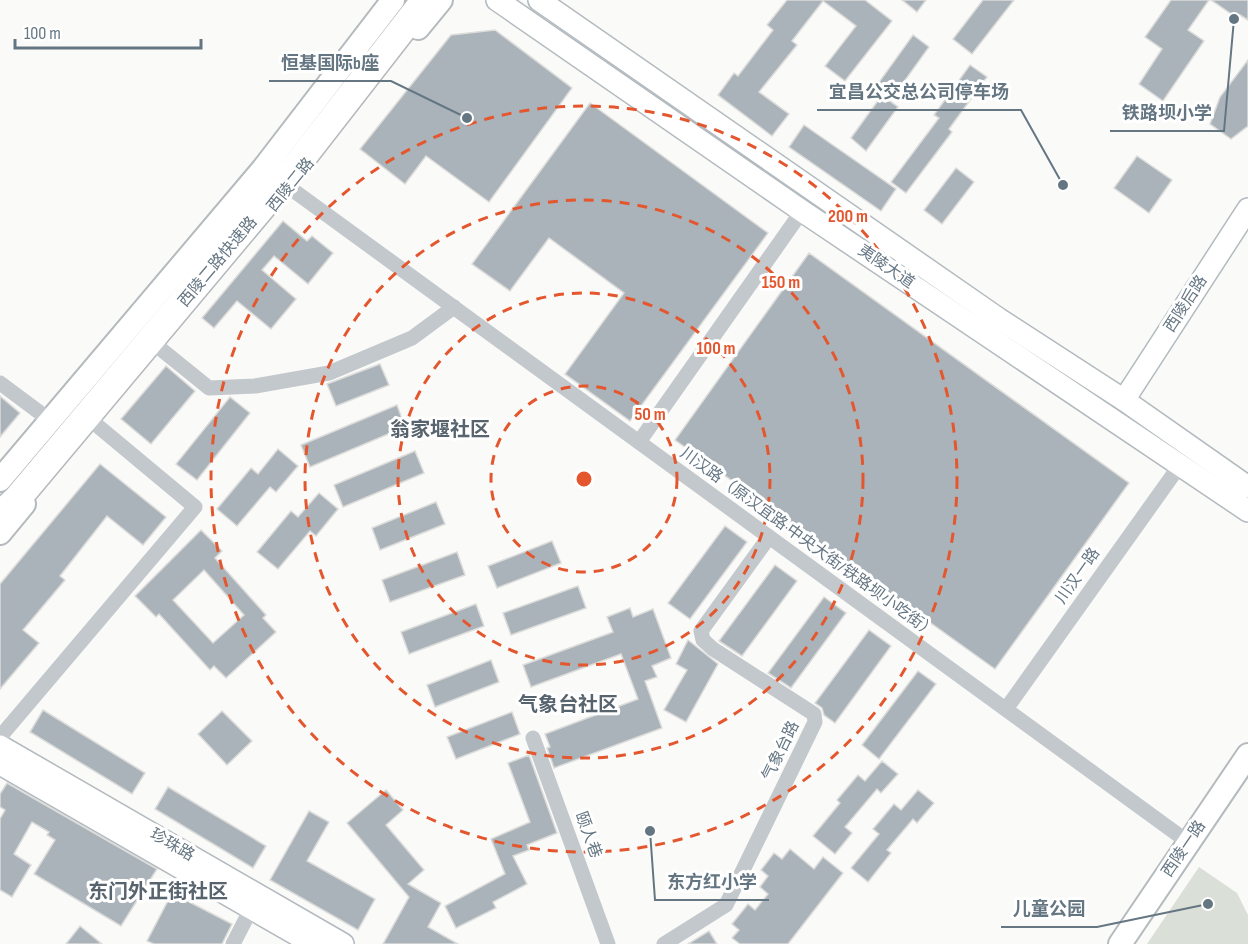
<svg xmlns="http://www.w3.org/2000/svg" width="1248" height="944" viewBox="0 0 1248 944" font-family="'Sofia Sans Condensed','Noto Sans SC',sans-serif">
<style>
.green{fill:#dadfd7}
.building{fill:#aab3b9;stroke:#dcdcda;stroke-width:1.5;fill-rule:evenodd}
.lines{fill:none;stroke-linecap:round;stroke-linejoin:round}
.secondary-casing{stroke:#b3babf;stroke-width:24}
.primary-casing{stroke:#b5babe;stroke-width:26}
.highway-casing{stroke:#b4b9bd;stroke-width:30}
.street{stroke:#c3c8cc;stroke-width:15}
.secondary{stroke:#fff;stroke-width:21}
.primary{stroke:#fff;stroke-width:22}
.highway{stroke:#fff;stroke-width:27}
.ring{fill:none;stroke:#e4572e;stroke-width:3;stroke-dasharray:10 8}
.labels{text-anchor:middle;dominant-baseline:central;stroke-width:6;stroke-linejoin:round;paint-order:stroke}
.street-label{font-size:16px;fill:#657683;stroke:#fff}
.quarter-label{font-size:20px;font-weight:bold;fill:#57646e;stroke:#fff}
.centre{fill:#e4572e;stroke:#fff;stroke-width:3}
.ring-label{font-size:18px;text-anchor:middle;font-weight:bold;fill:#e4572e;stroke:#fff;stroke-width:6;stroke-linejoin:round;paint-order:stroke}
.leader{fill:none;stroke:#657683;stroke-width:2}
.callout-dot{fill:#657683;stroke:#fff;stroke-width:2}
.callout-label{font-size:18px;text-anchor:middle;font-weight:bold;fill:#657683;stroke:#fff;stroke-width:6;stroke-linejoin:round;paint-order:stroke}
</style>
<rect width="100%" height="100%" fill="#fafaf8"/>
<polygon class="green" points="1199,867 1237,893 1248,915 1248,944 1147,944"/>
<g class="building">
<polygon points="787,0 865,0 892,21 845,81 825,66 856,26 823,1 792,41 797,45 759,92 789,114 772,136 718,95 734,73 738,76 773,30 767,25"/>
<polygon points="902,0 926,0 917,12"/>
<polygon points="983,0 1014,0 972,54 953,39"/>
<polygon points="1171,0 1209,0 1188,30 1204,41 1163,101 1139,84 1162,49 1145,37"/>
<polygon points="1211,0 1248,0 1248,20 1240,15 1237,18"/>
<polygon points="495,30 572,88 489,202 426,156 405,184 360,149 451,35"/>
<polygon points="913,35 929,47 890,101 898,107 866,151 851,138 885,91 877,85"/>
<polygon points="1248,60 1248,126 1231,139 1210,124 1220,97"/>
<polygon points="970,65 987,77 949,129 952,132 906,193 891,182 939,118 934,115"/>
<polygon points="590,103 768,233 630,421 565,374 624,293 549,238 510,291 472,264"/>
<polygon points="804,125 896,189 881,211 789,147"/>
<polygon points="1137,156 1172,180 1149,213 1114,188"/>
<polygon points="956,168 974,182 942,224 924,210"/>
<polygon points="283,221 307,241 312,236 333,253 308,284 274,256 262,270 296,299 271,329 237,301 214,328 202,318"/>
<polygon points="809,253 1129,483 995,669 675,440"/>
<polygon points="380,364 389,385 336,406 327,384"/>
<polygon points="166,366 195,391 151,444 121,419"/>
<polygon points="0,396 20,413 0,437"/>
<polygon points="230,397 250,413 197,480 176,464"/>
<polygon points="397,405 405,427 310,467 301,445"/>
<polygon points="278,449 298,466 276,492 270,487 237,526 217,509 251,468 258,474"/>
<polygon points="415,451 424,473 343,507 334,485"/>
<polygon points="100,464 166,517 143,545 107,516 60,576 65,580 23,630 39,643 0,689 0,584"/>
<polygon points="319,493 338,509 316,536 310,531 278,569 257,552 291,511 298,517"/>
<polygon points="436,502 445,524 380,550 372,528"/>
<polygon points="725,526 747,542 690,619 668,603"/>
<path d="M 201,530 L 222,551 L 215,558 L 266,615 L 263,618 L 276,632 L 226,678 L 214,666 L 210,670 L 159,614 L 156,617 L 135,596 ZM 204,570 L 244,615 L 213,643 L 173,600 Z"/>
<polygon points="552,541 561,563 497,588 488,566"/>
<polygon points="457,552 465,575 390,602 382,580"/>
<polygon points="775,565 797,581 742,656 719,641"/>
<polygon points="578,586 586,608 511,635 503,613"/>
<polygon points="824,597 846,613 791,688 768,673"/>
<polygon points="476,604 484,626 409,654 401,632"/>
<polygon points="630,608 633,617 653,609 671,658 652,666 657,677 645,681 662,728 554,768 547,748 550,747 545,734 638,699 621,654 531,687 523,665 613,632 607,617"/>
<polygon points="869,630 891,646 835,723 824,715 822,708 815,703"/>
<polygon points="688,640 718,664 686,722 664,710 687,670 676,664"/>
<polygon points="491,660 499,682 435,707 427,685"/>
<polygon points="918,671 936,684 879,759 862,745"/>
<polygon points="43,710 145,773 132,794 30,732"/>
<polygon points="222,711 252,741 227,765 198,734"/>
<polygon points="512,712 520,734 456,759 447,737"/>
<polygon points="529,755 557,833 527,845 529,850 513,856 527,884 493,902 496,908 456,928 445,906 505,874 491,839 530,822 508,763"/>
<polygon points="882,761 898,774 881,793 877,789 845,827 852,833 835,854 813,836 840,803 837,800 858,775 865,781"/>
<polygon points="7,783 157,869 121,926 34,874 55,840 47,835 49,832 32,822 14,854 31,865 12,897 0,890 0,819 5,810 0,807 0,794"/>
<polygon points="168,787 266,846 253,868 155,809"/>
<polygon points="386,790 403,810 386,825 424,870 408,884 441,903 428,927 458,944 383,944 409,897 347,823"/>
<polygon points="918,790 934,803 917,823 913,819 887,850 891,853 868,882 851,868 879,834 873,829 894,804 901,810"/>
<polygon points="309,811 329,822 307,861 375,899 358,930 270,880"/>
<polygon points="790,849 814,869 823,857 843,873 788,944 740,944 732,938 739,930 732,924 748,904 755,910 768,894 760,887 768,876 761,870 774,853 782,859"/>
<polygon points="172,893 232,924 222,944 154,944 147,941"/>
<polygon points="80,926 102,944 66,944"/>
<polygon points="709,931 717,944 688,944"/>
</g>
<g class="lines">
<defs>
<g id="secondary">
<polyline points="497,0 802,211 1248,511"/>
<polyline points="539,0 999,319 1124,400 1248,487"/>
<polyline points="1124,400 1248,209"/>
<polyline points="0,746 343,944"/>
<polyline points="0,764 313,944"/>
</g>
<g id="primary">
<polyline points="418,28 441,0"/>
<polyline points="0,480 263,169 393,0"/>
<polyline points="0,533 24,504"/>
<polyline points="1120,944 1248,755"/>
</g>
<polyline id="highway" points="0,515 18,498 292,171 425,0"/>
</defs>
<use href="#secondary" class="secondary-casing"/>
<use href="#primary" class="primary-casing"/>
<use href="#highway" class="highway-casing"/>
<g class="street">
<polyline points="290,188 1188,842"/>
<polyline points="157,346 209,388 255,386 329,373 412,338 454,307"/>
<polyline points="0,383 51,421"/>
<polyline points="639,442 802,211"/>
<polyline points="1006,709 1180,465"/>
<polyline points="0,737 195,507 93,422"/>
<polyline points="533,738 608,944"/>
<polyline points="233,944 251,909"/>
<polyline points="664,944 726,905 815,722 814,714 713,649 703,640 701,631 769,537"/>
</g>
<use href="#secondary" class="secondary"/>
<use href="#primary" class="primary"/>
<use href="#highway" class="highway"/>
</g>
<g class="ring">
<circle cx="584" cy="479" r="93"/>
<circle cx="584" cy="479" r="186"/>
<circle cx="584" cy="479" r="279"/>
<circle cx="584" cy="479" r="373"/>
</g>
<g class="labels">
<g class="street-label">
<text transform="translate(291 185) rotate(-51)">西陵二路</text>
<text transform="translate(218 262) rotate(-50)">西陵二路快速路</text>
<text transform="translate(886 267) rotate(34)">夷陵大道</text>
<text transform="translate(1186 304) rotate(-57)">西陵后路</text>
<text transform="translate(808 543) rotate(36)">川汉路（原汉宜路·中央大街/铁路坝小吃街）</text>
<text transform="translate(1078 576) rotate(-55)">川汉一路</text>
<text transform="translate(781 751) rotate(-64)">气象台路</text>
<text transform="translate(588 835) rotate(70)">颐人巷</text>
<text transform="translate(172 845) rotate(30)">珍珠路</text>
<text transform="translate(1184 849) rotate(-56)">西陵一路</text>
</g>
<g class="quarter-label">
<text x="440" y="430">翁家堰社区</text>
<text x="568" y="705">气象台社区</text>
<text x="158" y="892">东门外正街社区</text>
</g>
</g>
<circle cx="584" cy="479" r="9" class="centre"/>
<g class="ring-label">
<text x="848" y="222">200 m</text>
<text x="781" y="288">150 m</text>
<text x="716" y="354">100 m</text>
<text x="650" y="420">50 m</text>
</g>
<path class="leader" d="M467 118L391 81H269M1063 185L1021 110H817M1234 19L1224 131H1110M650 831L655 900H769M1208 904L1097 927H1001"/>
<g class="callout-dot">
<circle cx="467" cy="118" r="6"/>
<circle cx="1063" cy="185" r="6"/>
<circle cx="1234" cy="19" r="6"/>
<circle cx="650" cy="831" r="6"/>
<circle cx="1208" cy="904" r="6"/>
</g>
<g class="callout-label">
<text x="330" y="69">恒基国际b座</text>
<text x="919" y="98">宜昌公交总公司停车场</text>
<text x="1167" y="119">铁路坝小学</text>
<text x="712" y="888">东方红小学</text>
<text x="1049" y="915">儿童公园</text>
</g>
<path d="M15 39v9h186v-9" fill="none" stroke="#657683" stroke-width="3"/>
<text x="24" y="39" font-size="18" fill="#657683" stroke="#ffffff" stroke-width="4.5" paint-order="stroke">100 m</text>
</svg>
